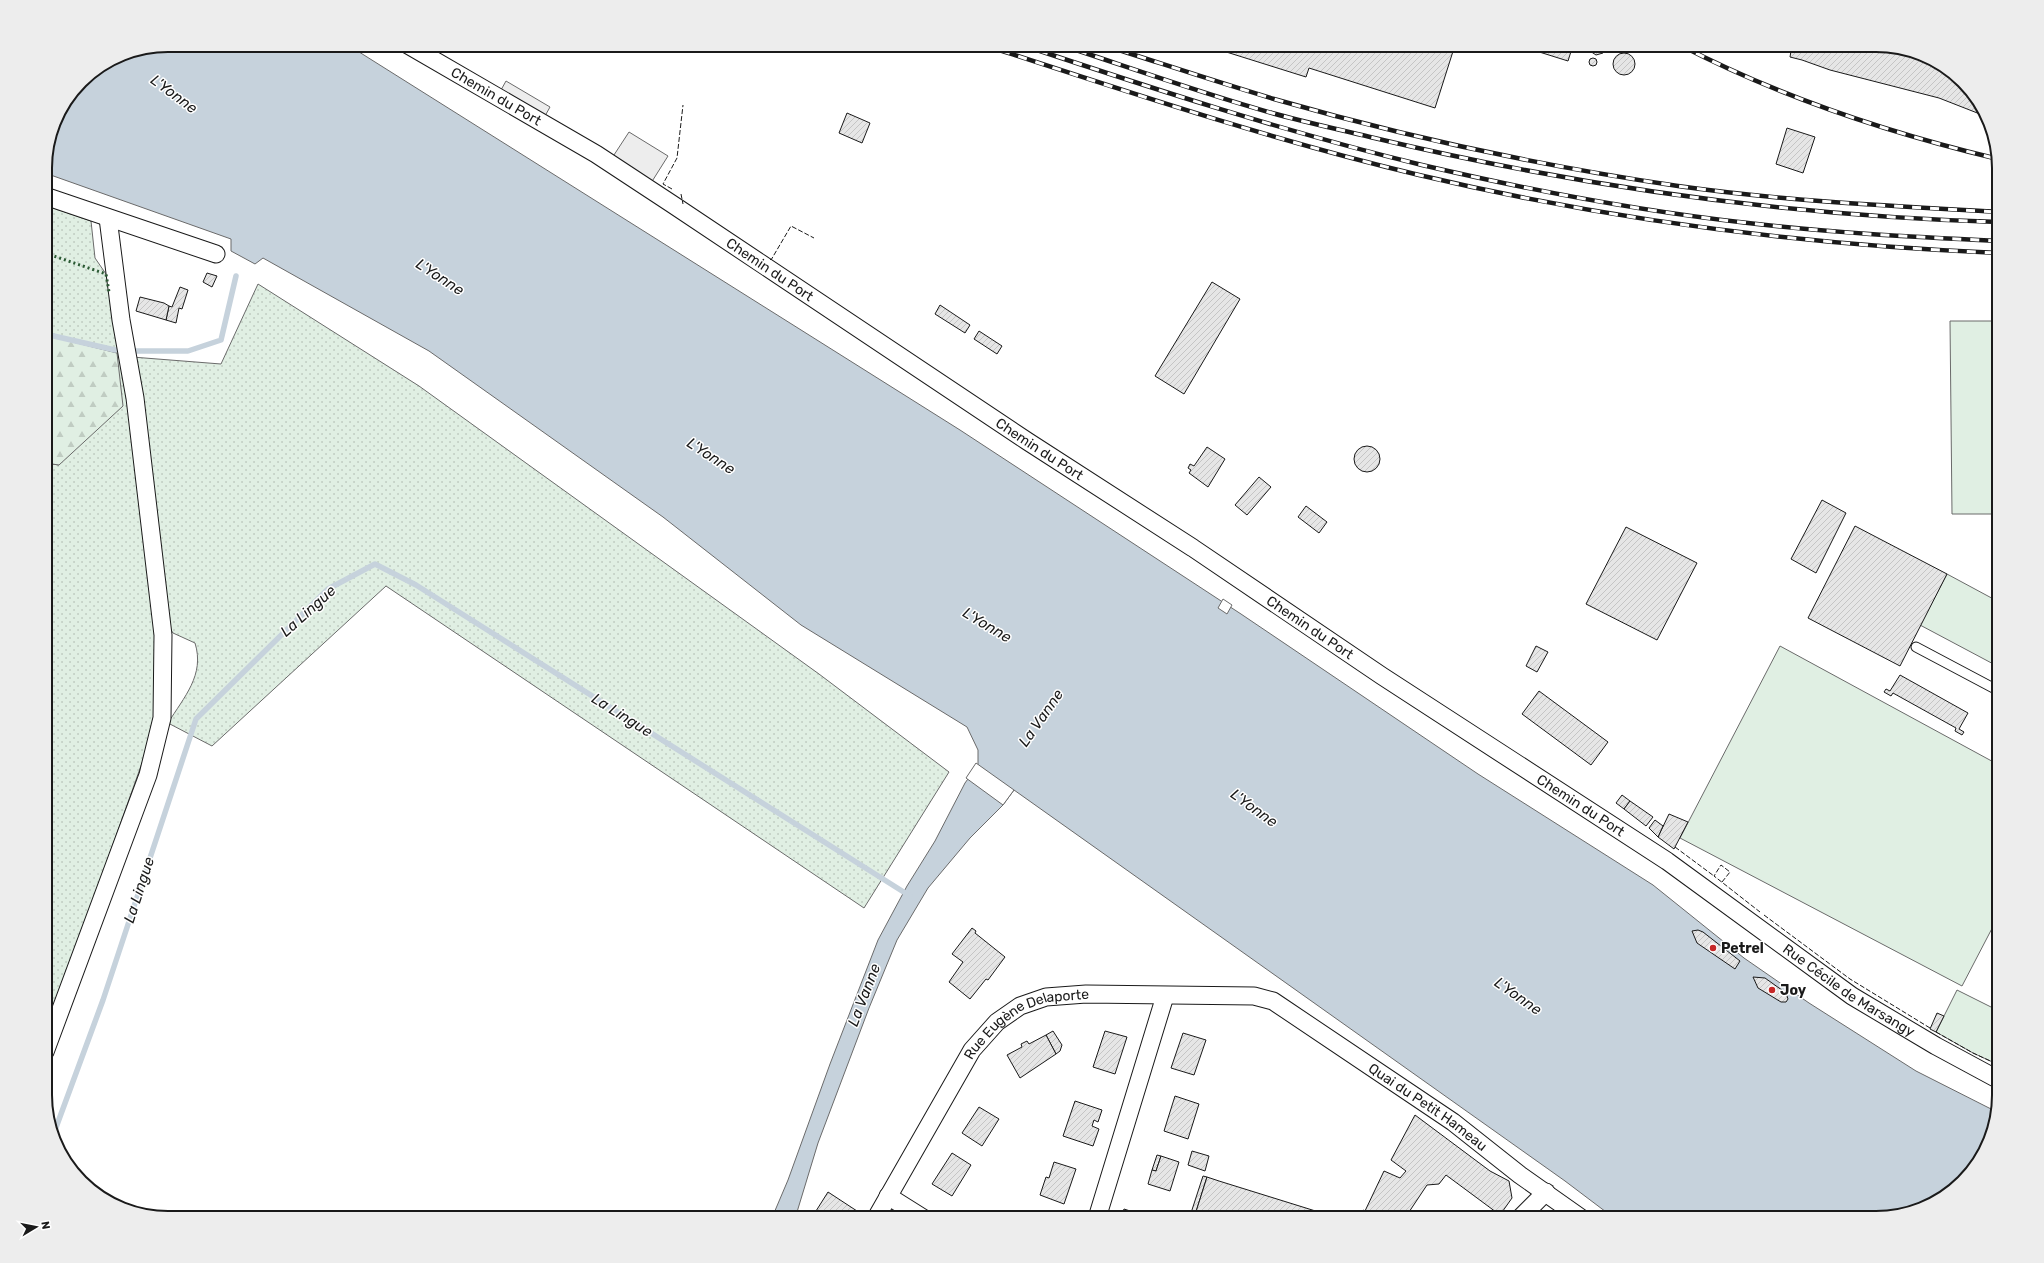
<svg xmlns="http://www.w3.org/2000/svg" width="2044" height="1263" viewBox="0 0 2044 1263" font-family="Rubik,sans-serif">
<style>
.grass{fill:url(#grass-dots);stroke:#6a6a6a}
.forest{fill:url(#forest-firs);stroke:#6a6a6a}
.garden{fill:#e0efe3;stroke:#6a6a6a}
.parking{fill:#ededed;stroke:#6a6a6a}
.water{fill:#c6d2dc;stroke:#6a6a6a}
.pier{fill:#fff;stroke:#6a6a6a}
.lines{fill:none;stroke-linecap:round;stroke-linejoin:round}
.stream{stroke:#c6d2dc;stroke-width:5.5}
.building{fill:url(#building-hatch);stroke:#1a1a1a}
.service-casing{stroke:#1a1a1a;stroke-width:11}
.minor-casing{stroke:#1a1a1a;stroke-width:19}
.service{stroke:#fff;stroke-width:9}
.minor{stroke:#fff;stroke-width:17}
.rail-casing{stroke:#1a1a1a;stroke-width:4.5}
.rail{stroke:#fff;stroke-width:3;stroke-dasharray:9;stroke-linecap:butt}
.hedge{stroke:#2b5a34;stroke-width:3;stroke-dasharray:2 3;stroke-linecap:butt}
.fence{stroke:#1a1a1a;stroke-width:1;stroke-dasharray:5 2;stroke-linecap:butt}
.poi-dot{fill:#c62828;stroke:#fff;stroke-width:1.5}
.labels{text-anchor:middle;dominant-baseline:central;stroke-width:3;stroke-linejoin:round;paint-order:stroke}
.street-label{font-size:14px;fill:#1a1a1a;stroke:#fff}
.poi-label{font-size:14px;font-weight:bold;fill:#1a1a1a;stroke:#fff;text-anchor:start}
.water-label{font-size:15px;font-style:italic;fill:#1a1a1a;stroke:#fff}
.rim{fill:none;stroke:#1a1a1a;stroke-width:2}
</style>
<defs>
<pattern id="grass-dots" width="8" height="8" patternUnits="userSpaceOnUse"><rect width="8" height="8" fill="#e0efe3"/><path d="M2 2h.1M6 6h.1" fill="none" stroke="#c0ccc2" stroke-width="1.8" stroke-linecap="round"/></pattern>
<pattern id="forest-firs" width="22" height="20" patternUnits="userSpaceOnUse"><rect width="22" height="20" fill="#e0efe3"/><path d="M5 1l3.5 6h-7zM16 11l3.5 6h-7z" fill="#c0ccc2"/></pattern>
<pattern id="building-hatch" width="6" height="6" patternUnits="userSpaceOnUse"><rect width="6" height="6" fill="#e6e6e6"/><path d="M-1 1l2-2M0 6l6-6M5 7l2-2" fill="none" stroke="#c5c5c5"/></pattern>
</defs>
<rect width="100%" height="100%" fill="#fff"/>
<g class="grass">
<polygon points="45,205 91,221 95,258 106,274 128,401 157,637 157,721 96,892 45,1028 45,463 59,465 116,353 45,335"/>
<path d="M 258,284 L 419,386 L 819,674 L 949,772 L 864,908 L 386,586 L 212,746 L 168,723 C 184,697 205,675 195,643 L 173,633 L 165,621 L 132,357 L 221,364 Z"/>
</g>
<polygon class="forest" points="45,335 117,353 123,406 59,465 45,463"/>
<g class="garden">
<polygon points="1950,321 1999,321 1999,514 1952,514"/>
<polygon points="1947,574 1999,602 1999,667 1920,625"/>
<polygon points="1780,646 1999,765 1999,915 1962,986 1680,838"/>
<polygon points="1957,990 1999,1011 1999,1065 1973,1053 1936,1032"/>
</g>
<g class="parking">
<polygon points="506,81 550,107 545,116 501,90"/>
<polygon points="629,132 668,156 651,183 612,158"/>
</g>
<polygon class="water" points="168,45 348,45 960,430 1241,614 1478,774 1653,885 1744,958 1809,1003 1916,1071 1995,1111 1982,1157 1938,1201 1876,1218 1614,1218 1565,1181 1014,790 1003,805 970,838 928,888 897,940 869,1008 818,1143 797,1212 792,1218 769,1218 774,1213 788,1180 830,1064 878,940 907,886 935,841 965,783 978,765 978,750 967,727 801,625 663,517 429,351 263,258 255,264 231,251 231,239 45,173 45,160 54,121 81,81 121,54"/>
<g class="pier">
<polygon points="1223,599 1232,605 1227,614 1218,608"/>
<polygon points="976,763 1014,790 1003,805 966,778"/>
</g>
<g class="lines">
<g class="stream">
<polyline points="45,334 115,350"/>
<polyline points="134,351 188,351 221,340 236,276"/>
<polyline points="54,1133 103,1000 196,719 328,589 375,564 416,585 910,896"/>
</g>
</g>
<g class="building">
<polygon points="1204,45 1455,45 1435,108 1309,68 1306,77"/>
<polygon points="1517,45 1573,45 1568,61"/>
<polygon points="1589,45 1606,45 1607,47 1603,53 1596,55 1590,51"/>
<polygon points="1792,45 1876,45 1938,62 1982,106 1985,116 1939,98 1830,70 1802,60 1790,57"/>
<circle cx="1624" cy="64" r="11"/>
<circle cx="1593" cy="62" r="4"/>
<polygon points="847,113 870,123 862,143 839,133"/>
<polygon points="1787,128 1815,137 1803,173 1776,164"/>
<polygon points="207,273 217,276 212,287 203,282"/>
<polygon points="1212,282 1240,299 1184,394 1155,376"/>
<polygon points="180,287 188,290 182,309 179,308 176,323 166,320 169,306 172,307"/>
<polygon points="140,297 164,303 169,306 166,320 136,311"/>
<polygon points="940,305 970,325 965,333 935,314"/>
<polygon points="979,331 1002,346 997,354 974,339"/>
<circle cx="1367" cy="459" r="13"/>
<polygon points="1207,447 1225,459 1208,487 1189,473 1191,470 1188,468 1190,464 1194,466"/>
<polygon points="1259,477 1271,487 1247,515 1235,505"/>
<polygon points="1822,500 1846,513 1816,573 1791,559"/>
<polygon points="1306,506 1327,522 1319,533 1298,517"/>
<polygon points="1855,526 1947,574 1900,666 1808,618"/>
<polygon points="1626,527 1697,563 1657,640 1586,604"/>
<polygon points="1536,646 1548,652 1537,672 1526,666"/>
<polygon points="1900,675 1968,713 1959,729 1964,732 1962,735 1955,731 1956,728 1893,693 1891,696 1884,692 1886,689 1890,691"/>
<polygon points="1539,691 1608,742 1591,765 1522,714"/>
<polygon points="1622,795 1630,801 1624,809 1616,803"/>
<polygon points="1630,801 1653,817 1646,826 1624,809"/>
<polygon points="1669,814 1688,822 1674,849 1658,837"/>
<polygon points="1655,820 1663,826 1658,837 1649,828"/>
<polygon points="972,928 976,931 975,933 1005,957 988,980 986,979 970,999 949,982 963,962 952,954"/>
<polygon points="1698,930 1703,932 1740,961 1735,969 1697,943 1692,931"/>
<polygon points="1753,977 1765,978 1786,993 1788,999 1786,1002 1781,1002 1758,988"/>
<polygon points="1937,1013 1944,1016 1936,1032 1930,1029"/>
<polygon points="1053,1031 1062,1045 1060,1051 1056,1054 1046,1035"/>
<polygon points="1105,1031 1127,1037 1115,1074 1093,1067"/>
<polygon points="1183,1033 1206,1040 1194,1075 1171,1068"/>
<polygon points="1046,1035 1056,1054 1020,1078 1007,1055 1022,1047 1021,1044 1027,1041 1029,1044"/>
<polygon points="1175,1096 1199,1104 1188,1139 1164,1131"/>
<polygon points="1075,1101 1102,1110 1098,1122 1094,1120 1092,1126 1099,1129 1093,1146 1063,1136"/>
<polygon points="979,1107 999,1119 982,1146 962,1133"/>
<polygon points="1415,1115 1490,1171 1509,1181 1512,1198 1500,1215 1446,1175 1439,1184 1427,1185 1405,1218 1359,1218 1363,1210 1365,1211 1384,1171 1400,1178 1406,1171 1391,1160"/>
<polygon points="1192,1151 1209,1156 1205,1171 1188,1165"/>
<polygon points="952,1153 971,1165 952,1196 932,1184"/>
<polygon points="1157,1155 1161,1156 1156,1171 1152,1170"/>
<polygon points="1161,1156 1179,1162 1170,1191 1148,1184 1152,1170 1156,1171"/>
<polygon points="1054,1162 1076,1169 1064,1204 1040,1195 1046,1177 1049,1178"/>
<polygon points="1203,1176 1207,1177 1194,1218 1190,1216"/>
<polygon points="1207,1177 1219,1181 1338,1218 1194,1218"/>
<polygon points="828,1192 857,1211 852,1218 826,1218 816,1211"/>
<polygon points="1124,1209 1152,1218 1120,1218"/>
<polygon points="816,1211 826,1218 811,1218"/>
</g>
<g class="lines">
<defs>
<polyline id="service" points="1916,647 1999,691"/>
<g id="minor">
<path id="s1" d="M 408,45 L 596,154 L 672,204 L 1027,441 L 1193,548 L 1382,676 L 1667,861 L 1852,996 L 1936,1046 L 1999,1080"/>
<polyline points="45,196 216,254"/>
<polyline points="45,1052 148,775 162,718 163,635 135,398 121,320 108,218"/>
<polyline points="888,1196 923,1218"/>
<path id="s2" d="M 876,1218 L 972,1050 L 997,1022 L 1020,1006 L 1046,997 L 1086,994 L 1254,996 L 1273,1001 L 1453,1122 L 1520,1175 L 1581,1218"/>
<polyline points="1097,1218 1165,996"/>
<polyline points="1520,1218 1546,1192"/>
</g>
</defs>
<use href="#service" class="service-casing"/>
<use href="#minor" class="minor-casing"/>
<use href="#service" class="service"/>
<use href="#minor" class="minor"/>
<defs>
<g id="rail">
<path d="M 984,45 C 1128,92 1272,140 1419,175 C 1609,220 1804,245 1999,253"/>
<path d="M 1022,45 C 1154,89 1286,132 1422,165 C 1529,190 1639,211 1748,223 C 1831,233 1915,237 1999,241"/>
<path d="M 1061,45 C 1131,68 1201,93 1272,113 C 1304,122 1337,129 1370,137 C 1576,186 1787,216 1999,222"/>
<path d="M 1103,45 C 1160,63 1217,82 1274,99 C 1406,137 1542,166 1678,186 C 1784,201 1892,206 1999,212"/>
<path d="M 1680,45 C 1780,97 1889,133 1998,159"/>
</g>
</defs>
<use href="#rail" class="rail-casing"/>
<use href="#rail" class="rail"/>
<polyline class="hedge" points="45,253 106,274 109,292"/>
<g class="fence">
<polyline points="672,189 663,184 677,158 683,105"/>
<polyline points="681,194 683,204"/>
<polyline points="770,259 771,260 791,226 814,238"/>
<polyline points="1675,847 1714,876"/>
<polyline points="1722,882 1730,872 1721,865 1714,876 1760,912"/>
<polyline points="1764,915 1850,979 1930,1028"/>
<polyline points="1936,1032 1973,1053 1999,1065"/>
</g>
</g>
<g class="poi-dot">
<circle cx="1713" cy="948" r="4"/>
<circle cx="1772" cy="990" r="4"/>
</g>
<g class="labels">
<g class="street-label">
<text stroke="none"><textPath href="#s1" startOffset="102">Chemin du Port</textPath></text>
<text stroke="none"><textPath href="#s1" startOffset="426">Chemin du Port</textPath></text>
<text stroke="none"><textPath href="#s1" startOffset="750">Chemin du Port</textPath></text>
<text stroke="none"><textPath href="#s1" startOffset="1074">Chemin du Port</textPath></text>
<text stroke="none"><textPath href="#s1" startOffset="1398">Chemin du Port</textPath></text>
<text stroke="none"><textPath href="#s1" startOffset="1724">Rue Cécile de Marsangy</textPath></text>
<text stroke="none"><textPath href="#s2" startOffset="257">Rue Eugène Delaporte</textPath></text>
<text stroke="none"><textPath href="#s2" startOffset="702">Quai du Petit Hameau</textPath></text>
</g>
<g class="poi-label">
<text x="1721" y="948">Petrel</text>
<text x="1780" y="990">Joy</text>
</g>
<g class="water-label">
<text transform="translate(174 94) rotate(37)">L'Yonne</text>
<text transform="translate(440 277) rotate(33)">L'Yonne</text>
<text transform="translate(711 456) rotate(33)">L'Yonne</text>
<text transform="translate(308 611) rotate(-42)">La Lingue</text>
<text transform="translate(987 625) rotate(31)">L'Yonne</text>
<text transform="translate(622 715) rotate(32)">La Lingue</text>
<text transform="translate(1041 718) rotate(-55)">La Vanne</text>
<text transform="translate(1254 808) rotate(36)">L'Yonne</text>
<text transform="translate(139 890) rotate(-72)">La Lingue</text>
<text transform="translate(864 995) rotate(-69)">La Vanne</text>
<text transform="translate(1518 996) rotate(35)">L'Yonne</text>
</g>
</g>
<path d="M0 0H2044V1263H0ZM168 52H1876A116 116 0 0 1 1992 168V1095A116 116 0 0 1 1876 1211H168A116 116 0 0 1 52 1095V168A116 116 0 0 1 168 52Z" fill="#ededed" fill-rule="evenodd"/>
<path class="rim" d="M168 52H1876A116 116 0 0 1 1992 168V1095A116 116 0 0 1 1876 1211H168A116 116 0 0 1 52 1095V168A116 116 0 0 1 168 52Z"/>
<g transform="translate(36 1227) rotate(80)" stroke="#ffffff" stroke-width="3" paint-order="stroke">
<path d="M0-3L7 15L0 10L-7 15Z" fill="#1a1a1a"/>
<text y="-6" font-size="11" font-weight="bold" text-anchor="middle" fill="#1a1a1a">N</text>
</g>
</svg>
